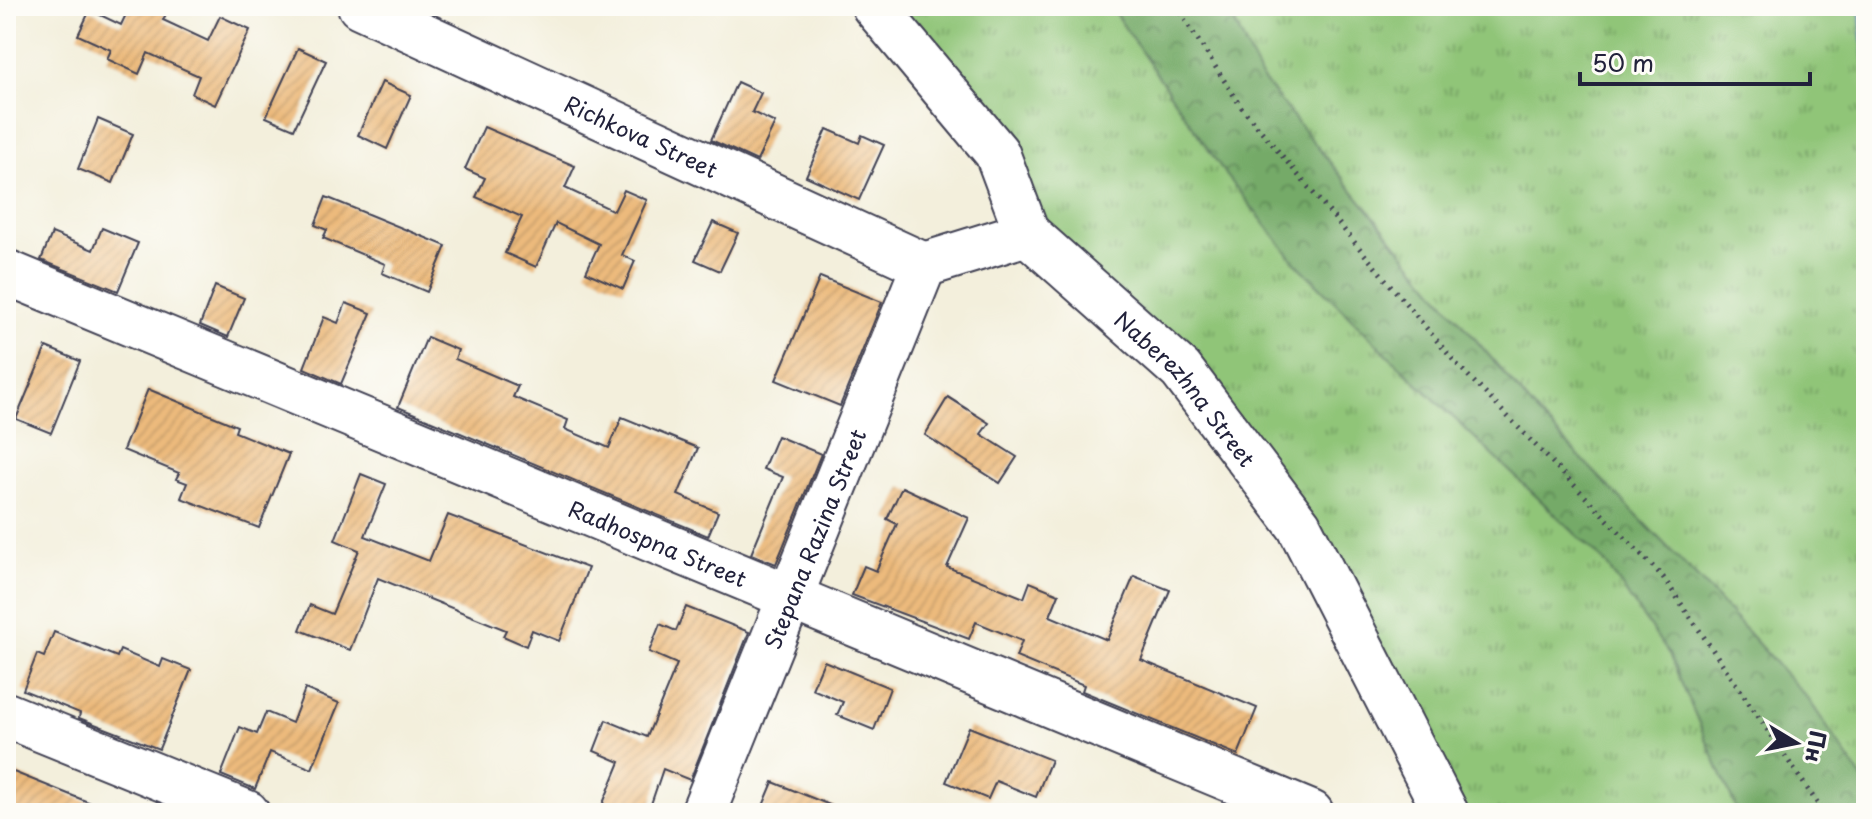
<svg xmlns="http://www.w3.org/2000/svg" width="1872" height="819" viewBox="0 0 1872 819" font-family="'Playpen Sans',sans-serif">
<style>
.grass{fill:url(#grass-tufts);stroke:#59745a;stroke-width:2}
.forest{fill:url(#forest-crowns);stroke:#4b6652;stroke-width:2}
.water{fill:url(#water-waves);stroke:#516c94;stroke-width:2}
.building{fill:url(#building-hatch)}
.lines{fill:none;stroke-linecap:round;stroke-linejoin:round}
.minor-casing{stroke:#414153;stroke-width:48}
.path{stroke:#414153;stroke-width:5;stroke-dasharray:2 6;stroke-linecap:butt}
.minor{stroke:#fff;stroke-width:44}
.labels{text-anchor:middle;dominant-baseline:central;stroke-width:6;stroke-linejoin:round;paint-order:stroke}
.street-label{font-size:22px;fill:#22223b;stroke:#fdfcf7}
</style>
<defs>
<pattern id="grass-tufts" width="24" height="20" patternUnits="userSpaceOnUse" patternTransform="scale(2)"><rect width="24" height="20" fill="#90c578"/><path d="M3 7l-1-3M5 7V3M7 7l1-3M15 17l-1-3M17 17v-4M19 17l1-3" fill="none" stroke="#75a064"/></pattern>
<pattern id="forest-crowns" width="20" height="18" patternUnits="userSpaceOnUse" patternTransform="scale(2)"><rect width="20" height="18" fill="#74aa68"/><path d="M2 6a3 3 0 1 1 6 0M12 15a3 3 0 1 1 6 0" fill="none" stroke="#5f8a57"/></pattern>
<pattern id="water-waves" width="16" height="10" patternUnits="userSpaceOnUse" patternTransform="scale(2)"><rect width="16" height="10" fill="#80b5ee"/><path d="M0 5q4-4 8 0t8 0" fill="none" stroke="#6893c2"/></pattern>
<pattern id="building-hatch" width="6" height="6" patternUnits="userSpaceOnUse" patternTransform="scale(2)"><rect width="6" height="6" fill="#ecba7c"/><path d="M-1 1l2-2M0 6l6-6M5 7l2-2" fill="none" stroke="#caa06c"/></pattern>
</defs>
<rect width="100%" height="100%" fill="#fdfcf7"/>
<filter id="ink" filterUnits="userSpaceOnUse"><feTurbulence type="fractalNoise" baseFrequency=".0125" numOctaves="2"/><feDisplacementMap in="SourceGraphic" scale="16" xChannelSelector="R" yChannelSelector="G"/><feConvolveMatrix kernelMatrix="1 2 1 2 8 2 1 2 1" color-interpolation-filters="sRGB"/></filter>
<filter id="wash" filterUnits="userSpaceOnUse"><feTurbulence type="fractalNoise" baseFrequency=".006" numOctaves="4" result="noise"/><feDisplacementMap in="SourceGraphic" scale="32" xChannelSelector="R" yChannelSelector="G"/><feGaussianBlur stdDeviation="1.8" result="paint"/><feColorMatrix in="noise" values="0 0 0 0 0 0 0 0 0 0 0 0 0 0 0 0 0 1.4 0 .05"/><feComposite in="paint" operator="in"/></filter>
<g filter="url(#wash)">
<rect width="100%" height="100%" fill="#f3efdc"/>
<g class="grass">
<polygon points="874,6 1110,6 1224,172 1295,262 1388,355 1603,560 1669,654 1738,813 1446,813 1299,526 1027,233"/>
<polygon points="1227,6 1859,6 1866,82 1866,785 1809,700 1714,595 1538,414 1409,260 1260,76"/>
</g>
<polygon class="forest" points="1110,6 1227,6 1260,76 1409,260 1538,414 1714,595 1809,700 1866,785 1866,813 1738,813 1669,654 1603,560 1388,355 1295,262 1224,172"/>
<polygon class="water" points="1859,6 1866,6 1866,82"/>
<g id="blocks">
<g class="building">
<polygon points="130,6 170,6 163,20 208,41 220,16 250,30 215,105 192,94 199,76 148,53 139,74 107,59 111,50 78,35 90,10 121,25"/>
<polygon points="298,48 326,61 294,129 266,117"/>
<polygon points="382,82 411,95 387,149 358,135"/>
<polygon points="737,82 761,93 752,112 775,123 757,161 711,140"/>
<polygon points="98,119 133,134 113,183 78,169"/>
<polygon points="484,127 575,166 565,188 614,211 624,190 647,200 622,255 635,261 623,289 586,272 599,244 556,223 536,267 505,253 522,217 476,197 485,178 465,169"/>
<polygon points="827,129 859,143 862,135 884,145 859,200 806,176"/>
<polygon points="326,197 446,246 427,292 382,273 385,264 323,238 327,230 315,225"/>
<polygon points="713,222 738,233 720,271 695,260"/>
<polygon points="102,228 138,243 118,291 41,260 52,233 93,250"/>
<polygon points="820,277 882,302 840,406 776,380"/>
<polygon points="215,286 244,298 228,337 200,325"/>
<polygon points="346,303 371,313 341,384 304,368 324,317 338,323"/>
<polygon points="427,337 458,350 455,359 518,386 513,397 568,420 565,429 609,448 622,417 698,448 678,495 718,512 708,536 398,407"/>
<polygon points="46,347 80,361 51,433 16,419"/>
<polygon points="148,389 237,426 235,432 289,454 259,528 181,498 187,483 176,479 179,473 123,450"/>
<polygon points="948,397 989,423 981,434 1017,457 1000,483 925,435"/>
<polygon points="777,436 821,454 776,564 751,554 783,477 763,469"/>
<polygon points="361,474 386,484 365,536 429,561 448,515 588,568 559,641 532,630 526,646 503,636 506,630 378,578 350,650 300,630 310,605 332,614 359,550 335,540"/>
<polygon points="902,487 969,518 947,567 1024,598 1030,582 1059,594 1050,616 1107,640 1134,576 1170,590 1141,660 1257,708 1238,755 1082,691 1084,685 1016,657 1022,641 976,622 969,639 852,595 864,566 876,571 897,524 887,519"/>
<polygon points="686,607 749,632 690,780 663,769 648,813 599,813 620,762 594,751 606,720 647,737 677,664 649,652 660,624 676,631"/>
<polygon points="54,632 117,657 120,650 160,667 163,659 191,670 159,749 79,718 80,713 23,690 37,654 44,657"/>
<polygon points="824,661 890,688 874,730 837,715 843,702 812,689"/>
<polygon points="305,689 339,703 312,769 270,752 255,789 221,775 240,727 257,734 266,712 292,723"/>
<polygon points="969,727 1051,760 1036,797 996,781 988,799 946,782"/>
<polygon points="6,769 113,812 113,813 6,813"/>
<polygon points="773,782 847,812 847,813 760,813"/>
</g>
</g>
</g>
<g filter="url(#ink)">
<use href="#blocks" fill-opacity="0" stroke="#414153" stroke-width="2"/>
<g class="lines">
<defs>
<g id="minor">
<path id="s1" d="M 360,6 L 924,265"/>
<path id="s2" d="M 874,6 L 997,153 L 1027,233 L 1181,370 L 1299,526 L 1446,813"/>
<polyline points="924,265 1027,233"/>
<path id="s3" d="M 6,272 L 1311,813"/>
<polyline points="6,715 247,813"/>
<path id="s4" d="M 703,813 L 924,265"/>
</g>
</defs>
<use href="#minor" class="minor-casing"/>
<polyline class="path" points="1176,6 1242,108 1454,361 1663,577 1824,813"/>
<use href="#minor" class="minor"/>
</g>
</g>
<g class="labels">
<g class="street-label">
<text stroke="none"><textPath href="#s1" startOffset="310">Richkova Street</textPath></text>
<text stroke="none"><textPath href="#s2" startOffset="500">Naberezhna Street</textPath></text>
<text stroke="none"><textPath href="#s4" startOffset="296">Stepana Razina Street</textPath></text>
<text stroke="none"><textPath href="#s3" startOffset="706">Radhospna Street</textPath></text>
</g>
</g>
<rect width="1872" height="819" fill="none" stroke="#fdfcf7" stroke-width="32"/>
<g transform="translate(1796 743) rotate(100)" stroke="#fdfcf7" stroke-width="6" paint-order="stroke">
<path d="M0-6L14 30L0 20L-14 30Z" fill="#22223b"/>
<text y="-12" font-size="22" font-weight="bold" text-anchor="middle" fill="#22223b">Пн</text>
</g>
<path d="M1580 72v12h230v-12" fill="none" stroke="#22223b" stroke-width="4"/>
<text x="1592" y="72" font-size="24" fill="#22223b" stroke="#fdfcf7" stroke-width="6" paint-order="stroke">50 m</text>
</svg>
